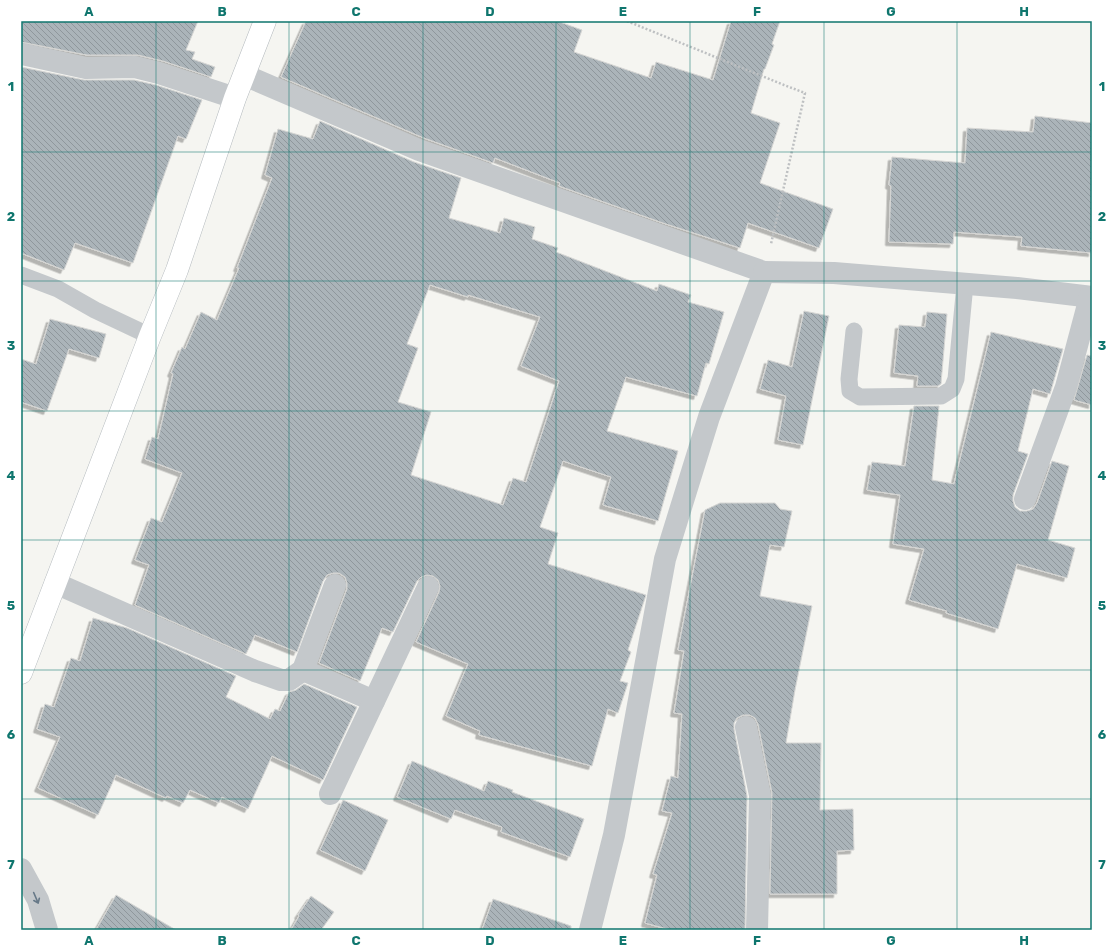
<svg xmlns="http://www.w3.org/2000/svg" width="1113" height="951" viewBox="0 0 1113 951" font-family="Rubik,sans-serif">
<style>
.building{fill:url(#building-back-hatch);stroke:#d6d6d4;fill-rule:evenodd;filter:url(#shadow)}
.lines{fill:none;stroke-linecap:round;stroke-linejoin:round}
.secondary-casing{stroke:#b4babe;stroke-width:23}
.path{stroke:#bec0c2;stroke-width:2.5;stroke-dasharray:2 2;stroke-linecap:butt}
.service{stroke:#c4c8cb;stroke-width:17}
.minor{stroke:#c4c8cb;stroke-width:22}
.secondary{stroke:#fff;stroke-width:22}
.oneway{stroke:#677988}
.grid{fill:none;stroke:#0f766e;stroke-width:1;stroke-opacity:0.55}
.neatline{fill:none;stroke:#0f766e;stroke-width:1.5}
.grid-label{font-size:13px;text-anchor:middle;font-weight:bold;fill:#0f766e}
</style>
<defs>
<pattern id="building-back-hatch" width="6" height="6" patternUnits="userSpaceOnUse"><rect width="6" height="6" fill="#abb4b9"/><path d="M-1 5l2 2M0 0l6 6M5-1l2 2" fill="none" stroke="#8f979c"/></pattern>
<filter id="shadow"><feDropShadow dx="-3.5" dy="3.5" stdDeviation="0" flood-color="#0004"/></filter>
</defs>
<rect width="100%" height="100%" fill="#f5f5f1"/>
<g class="building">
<polygon points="21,21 198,21 186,50 195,52 192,59 215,67 211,77 163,61 138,55 87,55 21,42"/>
<polygon points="306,21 557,21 582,30 574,52 651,78 656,62 713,80 731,21 780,21 772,44 774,45 765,69 764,69 751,113 780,123 760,183 833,209 819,248 748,223 740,248 663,223 559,186 560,183 495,158 493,163 424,138 281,77"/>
<polygon points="21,67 84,80 134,80 156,85 202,100 186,139 178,136 133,263 75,243 64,270 21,253"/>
<polygon points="1035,116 1092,123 1092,253 1021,246 1022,237 954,232 953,244 889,242 891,186 889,185 892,157 965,163 967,128 1033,132"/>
<path d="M 320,121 L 414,162 L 461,178 L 449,218 L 500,233 L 504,218 L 535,227 L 532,239 L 558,248 L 556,252 L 657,291 L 659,284 L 691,295 L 688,302 L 724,312 L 709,364 L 706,363 L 697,396 L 626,377 L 607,431 L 678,451 L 658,521 L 603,505 L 611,477 L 563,461 L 540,527 L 558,533 L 548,564 L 646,595 L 628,650 L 631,652 L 620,681 L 628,683 L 618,713 L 608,709 L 592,766 L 479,735 L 480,731 L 446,716 L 468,664 L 416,642 L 439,592 L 440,586 L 438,580 L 433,576 L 427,575 L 421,577 L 417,581 L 393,632 L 382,628 L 360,681 L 319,663 L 347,589 L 347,583 L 345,577 L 339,573 L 333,573 L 327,575 L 323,581 L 297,652 L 255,635 L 246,654 L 135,605 L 149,565 L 135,560 L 151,518 L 162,522 L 182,473 L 145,459 L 152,437 L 158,439 L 173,374 L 171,373 L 182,347 L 185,349 L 201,312 L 217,320 L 239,268 L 237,268 L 272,178 L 265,175 L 278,129 L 313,139 ZM 430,285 L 468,297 L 468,295 L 540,317 L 521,366 L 559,381 L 526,482 L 513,478 L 503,505 L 411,475 L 431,412 L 398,402 L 418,348 L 407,344 Z"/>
<polygon points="804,311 829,316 803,445 778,440 786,396 760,389 768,360 792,367"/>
<polygon points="927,312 947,314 941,384 938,386 917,386 918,376 894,373 899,325 925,327"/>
<polygon points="50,319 106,334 99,358 69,349 47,411 21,402 21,359 36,364"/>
<polygon points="991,332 1063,349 1050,394 1033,389 1018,451 1028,454 1013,495 1013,501 1015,507 1020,511 1027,511 1033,509 1037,503 1052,461 1069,466 1048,540 1075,548 1067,578 1017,564 998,629 946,613 947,611 909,600 924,549 893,544 900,495 867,490 872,462 905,466 914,406 939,406 932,480 954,484"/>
<polygon points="1087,355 1092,356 1092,405 1074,400"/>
<polygon points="720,503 775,503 780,509 792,511 784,547 770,545 760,596 812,606 795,690 786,743 821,743 820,810 853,809 854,850 837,851 837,894 770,894 772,793 758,724 755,718 750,715 743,715 737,718 734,723 734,729 747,796 745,930 671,930 645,923 657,875 653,874 672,813 662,811 671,776 678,778 682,714 674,713 684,651 678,650 705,510"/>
<polygon points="93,618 127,628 236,676 226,697 270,719 275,709 280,711 289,692 296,690 304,684 357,707 323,780 272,756 248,809 222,797 219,803 190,790 183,803 167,796 166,798 116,775 98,815 38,788 60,737 37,729 45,704 54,707 71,658 80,661"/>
<polygon points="412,761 484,791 488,781 513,790 512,792 584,819 570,857 501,832 502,827 455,810 451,819 397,797"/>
<polygon points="343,800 388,820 365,871 320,850"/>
<polygon points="116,895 176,930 96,930"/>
<polygon points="311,896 334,912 321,930 291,930 299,916 298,915"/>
<polygon points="493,899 571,926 571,930 482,930"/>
</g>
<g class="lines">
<defs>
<polyline id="secondary" points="21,673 150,336 177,270 235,98 265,21"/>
</defs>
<use href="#secondary" class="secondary-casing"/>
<polyline class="path" points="627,21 784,85 805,93 771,244"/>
<g class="service">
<polyline points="21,275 58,289 95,310 150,336"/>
<polyline points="854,331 849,379 850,391 860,397 941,396 952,389 956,379 965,284"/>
</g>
<g class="minor">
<polyline points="22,54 86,68 135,67 159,73 235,98"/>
<polyline points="244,75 419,150 764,272 709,417 665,559 614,835 590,930"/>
<polyline points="764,272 834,273 1017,288 1092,297"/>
<polyline points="1025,499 1066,387 1090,297"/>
<polyline points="55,583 255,671 281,680 289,680 303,670 335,585"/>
<polyline points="303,670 374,701"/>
<polyline points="746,727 760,795 757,930"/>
<polyline points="330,794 428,587"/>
<polyline points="21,869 38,900 47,930"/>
</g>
<use href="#secondary" class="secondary"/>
</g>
<defs><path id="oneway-shaft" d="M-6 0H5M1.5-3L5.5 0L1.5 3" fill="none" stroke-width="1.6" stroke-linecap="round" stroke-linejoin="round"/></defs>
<use class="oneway" href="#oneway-shaft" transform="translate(36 898) rotate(67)"/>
<path class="grid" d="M 156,21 L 156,930M 289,21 L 289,930M 423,21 L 423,930M 556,21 L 556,930M 690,21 L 690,930M 824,21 L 824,930M 957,21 L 957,930M 21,152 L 1092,152M 21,281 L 1092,281M 21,411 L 1092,411M 21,540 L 1092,540M 21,670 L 1092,670M 21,799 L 1092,799"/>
<rect width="1113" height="951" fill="none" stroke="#ffffff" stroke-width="44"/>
<rect x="22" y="22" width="1069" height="907" class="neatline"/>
<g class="grid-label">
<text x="89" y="16">A</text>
<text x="222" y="16">B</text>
<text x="356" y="16">C</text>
<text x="490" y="16">D</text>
<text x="623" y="16">E</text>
<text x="757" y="16">F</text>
<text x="891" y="16">G</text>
<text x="1024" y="16">H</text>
<text x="11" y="91">1</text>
<text x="1102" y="91">1</text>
<text x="11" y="221">2</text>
<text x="1102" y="221">2</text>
<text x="11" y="350">3</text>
<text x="1102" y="350">3</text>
<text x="11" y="480">4</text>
<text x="1102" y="480">4</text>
<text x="11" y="610">5</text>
<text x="1102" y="610">5</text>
<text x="11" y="739">6</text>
<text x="1102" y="739">6</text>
<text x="11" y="869">7</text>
<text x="1102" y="869">7</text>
<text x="89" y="945">A</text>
<text x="222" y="945">B</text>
<text x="356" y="945">C</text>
<text x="490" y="945">D</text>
<text x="623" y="945">E</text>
<text x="757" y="945">F</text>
<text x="891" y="945">G</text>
<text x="1024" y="945">H</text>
</g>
</svg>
